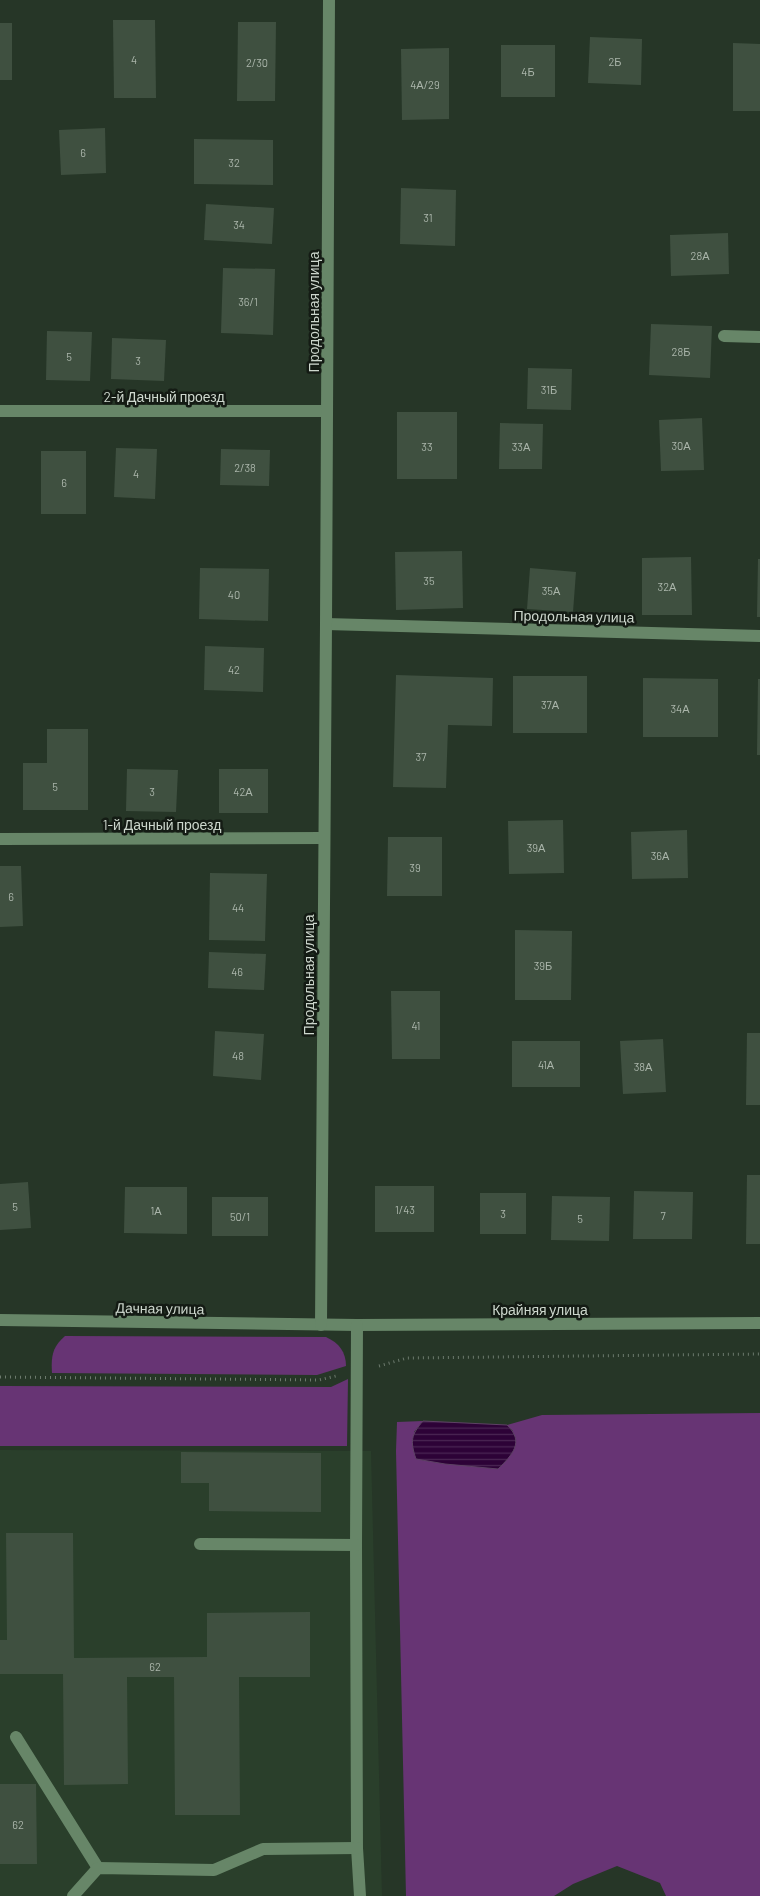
<svg xmlns="http://www.w3.org/2000/svg" width="760" height="1896" viewBox="0 0 760 1896" font-family="Barlow,sans-serif">
<style>
.built{fill:#2a3f2b}
.grass{fill:#673474}
.water{fill:url(#water-rules);stroke:#5d4264}
.building{fill:#3f5040}
.lines{fill:none;stroke-linecap:round;stroke-linejoin:round}
.path{stroke:#6c7a6d;stroke-width:3;stroke-dasharray:1 4;stroke-linecap:butt}
.minor{stroke:#678668;stroke-width:12}
.labels{text-anchor:middle;dominant-baseline:central;stroke-width:5;stroke-linejoin:round;paint-order:stroke}
.number-label{font-size:11px;fill:#aab5aa}
.street-label{font-size:14px;fill:#cdd7cd;stroke:#141b14}
</style>
<defs>
<pattern id="water-rules" width="6" height="5" patternUnits="userSpaceOnUse" patternTransform="scale(1.25)"><rect width="6" height="5" fill="#2d0237"/><path d="M0 2.5h6" fill="none" stroke="#4a2653"/></pattern>
</defs>
<rect width="100%" height="100%" fill="#263627"/>
<polygon class="built" points="0,1450 371,1451 382,1896 0,1896"/>
<g class="grass">
<path d="M 65,1336 L 326,1337 C 339,1343 346,1352 346,1366 L 317,1375 L 52,1373 C 51,1357 52,1347 65,1336 Z"/>
<polygon points="348,1379 347,1446 0,1446 0,1386 331,1387"/>
<polygon points="760,1413 760,1896 666,1896 660,1883 617,1866 573,1884 554,1896 406,1896 396,1451 397,1422 423,1421 414,1432 513,1431 507,1425 542,1415"/>
</g>
<path class="water" d="M 423,1421 L 507,1425 C 525,1442 512,1455 498,1469 L 445,1464 L 416,1459 C 410,1441 411,1435 423,1421 Z"/>
<g class="building">
<polygon points="113,20 155,20 156,98 114,98"/>
<polygon points="238,22 276,22 275,101 237,101"/>
<rect x="0" y="23" width="12" height="57"/>
<polygon points="590,37 642,39 641,85 588,83"/>
<polygon points="733,43 760,44 760,111 733,111"/>
<rect x="501" y="45" width="54" height="52"/>
<polygon points="449,48 449,119 402,120 401,49"/>
<polygon points="105,128 106,173 61,175 59,130"/>
<polygon points="194,139 273,140 273,185 194,184"/>
<polygon points="401,188 456,190 455,246 400,244"/>
<polygon points="206,204 274,208 272,244 204,240"/>
<polygon points="728,233 729,274 671,276 670,235"/>
<polygon points="223,268 275,269 273,335 221,333"/>
<polygon points="651,324 712,326 710,378 649,375"/>
<polygon points="47,331 92,332 90,381 46,380"/>
<polygon points="112,338 166,340 164,381 111,379"/>
<polygon points="528,368 572,369 571,410 527,409"/>
<rect x="397" y="412" width="60" height="67"/>
<polygon points="702,418 704,470 661,471 659,420"/>
<polygon points="500,423 543,424 542,469 499,469"/>
<polygon points="116,448 157,449 155,499 114,497"/>
<polygon points="221,449 270,450 269,486 220,485"/>
<rect x="41" y="451" width="45" height="63"/>
<polygon points="462,551 463,608 396,610 395,552"/>
<polygon points="691,557 692,615 642,615 642,558"/>
<polygon points="758,559 760,559 760,617 757,617"/>
<polygon points="200,568 269,569 268,621 199,619"/>
<polygon points="530,568 576,572 573,612 527,609"/>
<polygon points="205,646 264,648 263,692 204,690"/>
<polygon points="396,675 493,678 492,726 448,725 446,788 393,787"/>
<rect x="513" y="676" width="74" height="57"/>
<polygon points="643,678 718,679 718,737 643,737"/>
<polygon points="758,679 760,679 760,755 757,755"/>
<polygon points="47,729 88,729 88,810 23,810 23,763 47,763"/>
<polygon points="127,769 178,770 176,812 126,811"/>
<rect x="219" y="769" width="49" height="44"/>
<polygon points="563,820 564,873 509,874 508,821"/>
<polygon points="687,830 688,878 632,879 631,832"/>
<polygon points="388,837 442,837 442,896 387,896"/>
<polygon points="0,866 21,866 23,926 0,927"/>
<polygon points="210,873 267,874 265,941 209,940"/>
<polygon points="515,930 572,931 571,1000 515,1000"/>
<polygon points="209,952 266,954 264,990 208,988"/>
<polygon points="391,991 440,991 440,1059 392,1059"/>
<polygon points="215,1031 264,1034 261,1080 213,1076"/>
<polygon points="747,1033 760,1033 760,1105 746,1105"/>
<polygon points="663,1039 666,1092 623,1094 620,1041"/>
<rect x="512" y="1041" width="68" height="46"/>
<polygon points="747,1175 760,1175 760,1244 746,1244"/>
<polygon points="28,1182 31,1228 0,1230 0,1184"/>
<rect x="375" y="1186" width="59" height="46"/>
<polygon points="125,1187 187,1187 187,1234 124,1233"/>
<polygon points="634,1191 693,1192 692,1239 633,1239"/>
<rect x="480" y="1193" width="46" height="41"/>
<polygon points="552,1196 610,1197 609,1241 551,1240"/>
<rect x="212" y="1197" width="56" height="39"/>
<polygon points="181,1452 321,1453 321,1512 209,1511 209,1483 181,1483"/>
<polygon points="6,1533 73,1533 74,1658 207,1657 207,1613 310,1612 310,1677 239,1677 240,1815 175,1815 174,1677 127,1677 128,1784 64,1785 63,1674 0,1674 0,1640 7,1640"/>
<polygon points="0,1784 36,1784 37,1864 0,1864"/>
</g>
<g class="lines">
<g class="path">
<polyline points="379,1366 407,1358 760,1354"/>
<polyline points="0,1377 319,1380 336,1376"/>
</g>
<g class="minor">
<polyline points="724,336 760,337"/>
<polyline points="0,411 327,411"/>
<polyline points="326,624 760,636"/>
<polyline points="0,839 323,838"/>
<polyline points="0,1320 357,1325 760,1323"/>
<polyline points="321,1325 326,624 329,0"/>
<polyline points="357,1325 356,1545 357,1848 360,1896"/>
<polyline points="200,1544 356,1545"/>
<polyline points="16,1737 98,1868"/>
<polyline points="73,1896 98,1868 214,1870 263,1849 357,1848"/>
</g>
</g>
<g class="labels">
<g class="number-label">
<text x="134" y="59">4</text>
<text x="615" y="61">2Б</text>
<text x="257" y="62">2/30</text>
<text x="528" y="71">4Б</text>
<text x="425" y="84">4А/29</text>
<text x="83" y="152">6</text>
<text x="234" y="162">32</text>
<text x="428" y="217">31</text>
<text x="239" y="224">34</text>
<text x="700" y="255">28А</text>
<text x="248" y="301">36/1</text>
<text x="681" y="351">28Б</text>
<text x="69" y="356">5</text>
<text x="138" y="360">3</text>
<text x="549" y="389">31Б</text>
<text x="681" y="445">30А</text>
<text x="427" y="446">33</text>
<text x="521" y="446">33А</text>
<text x="245" y="467">2/38</text>
<text x="136" y="473">4</text>
<text x="64" y="482">6</text>
<text x="429" y="580">35</text>
<text x="667" y="586">32А</text>
<text x="551" y="590">35А</text>
<text x="234" y="594">40</text>
<text x="234" y="669">42</text>
<text x="550" y="704">37А</text>
<text x="680" y="708">34А</text>
<text x="421" y="756">37</text>
<text x="55" y="786">5</text>
<text x="152" y="791">3</text>
<text x="243" y="791">42А</text>
<text x="536" y="847">39А</text>
<text x="660" y="855">36А</text>
<text x="415" y="867">39</text>
<text x="11" y="896">6</text>
<text x="238" y="907">44</text>
<text x="543" y="965">39Б</text>
<text x="237" y="971">46</text>
<text x="416" y="1025">41</text>
<text x="238" y="1055">48</text>
<text x="546" y="1064">41А</text>
<text x="643" y="1066">38А</text>
<text x="15" y="1206">5</text>
<text x="405" y="1209">1/43</text>
<text x="156" y="1210">1А</text>
<text x="503" y="1213">3</text>
<text x="663" y="1215">7</text>
<text x="240" y="1216">50/1</text>
<text x="580" y="1218">5</text>
<text x="155" y="1666">62</text>
<text x="18" y="1824">62</text>
</g>
<g class="street-label">
<text transform="translate(313 312) rotate(-90)">Продольная улица</text>
<text x="164" y="396">2-й Дачный проезд</text>
<text transform="translate(574 616) rotate(1)">Продольная улица</text>
<text x="162" y="824">1-й Дачный проезд</text>
<text transform="translate(308 975) rotate(-90)">Продольная улица</text>
<text transform="translate(160 1308) rotate(1)">Дачная улица</text>
<text x="540" y="1309">Крайняя улица</text>
</g>
</g>
</svg>
